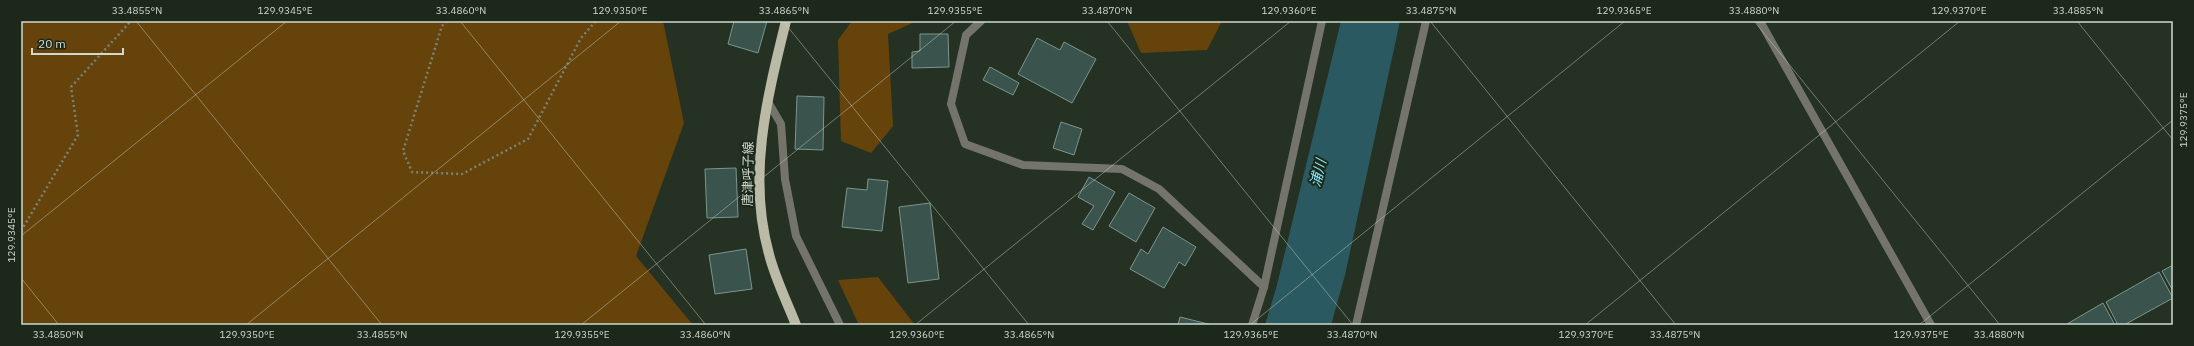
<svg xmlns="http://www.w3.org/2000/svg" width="2194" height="346" viewBox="0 0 2194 346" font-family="'IBM Plex Sans','Noto Sans JP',sans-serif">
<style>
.green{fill:#66430b}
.water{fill:#2b5961}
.building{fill:#3a534d;stroke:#7b968e}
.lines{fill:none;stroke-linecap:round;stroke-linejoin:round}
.path{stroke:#798477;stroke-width:2.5;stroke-dasharray:2 3;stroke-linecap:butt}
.minor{stroke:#74746b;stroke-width:8}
.primary{stroke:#babaa6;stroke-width:10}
.ticks{fill:none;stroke:#d0d9cf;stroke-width:1;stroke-opacity:0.45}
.labels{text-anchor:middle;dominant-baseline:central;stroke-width:4;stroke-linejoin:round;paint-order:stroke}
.street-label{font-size:13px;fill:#d0d9cf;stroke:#1b281a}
.water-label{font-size:14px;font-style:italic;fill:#88e9fc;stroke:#1b281a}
.neatline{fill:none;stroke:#d0d9cf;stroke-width:1.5}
.ticks-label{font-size:10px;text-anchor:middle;fill:#d0d9cf}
</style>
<rect width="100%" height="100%" fill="#253223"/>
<g class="green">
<polygon points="21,21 663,21 684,123 636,256 693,325 21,325"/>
<polygon points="852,21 917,21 888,34 893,126 871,153 841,141 838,40"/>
<polygon points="1127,21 1222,21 1207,50 1141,53"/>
<polygon points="878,277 915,325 859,325 838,280"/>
</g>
<polygon class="water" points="1341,21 1400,21 1345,275 1331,325 1265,325 1277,285"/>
<g class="building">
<polygon points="734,21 767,21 758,53 728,44"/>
<polygon points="920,34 948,34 949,67 912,68 912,52 920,51"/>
<polygon points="1037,38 1060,50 1064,42 1096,59 1072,103 1018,74"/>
<polygon points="990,67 1019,83 1013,95 983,80"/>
<polygon points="797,96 824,97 823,150 795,149"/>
<polygon points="1061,122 1082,129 1074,155 1053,148"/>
<polygon points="736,168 738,217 707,218 705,169"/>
<polygon points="1089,177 1115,192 1093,230 1082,224 1094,206 1078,197"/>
<polygon points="868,179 888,181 882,231 842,227 847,188 867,190"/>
<polygon points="1129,193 1155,208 1136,242 1109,226"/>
<polygon points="930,203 939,279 908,283 899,207"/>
<polygon points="1163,227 1196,247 1185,266 1179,262 1164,288 1130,269 1141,249 1148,254"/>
<polygon points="746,249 752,289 715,294 709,255"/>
<polygon points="2173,265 2173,291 2162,271"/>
<polygon points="2159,272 2173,298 2124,325 2118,325 2106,302"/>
<polygon points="2103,303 2115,325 2068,325 2067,324"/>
<polygon points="1180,317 1212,325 1178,325"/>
</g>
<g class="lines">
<g class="path">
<polyline points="447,21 442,26 403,151 412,172 462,174 528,139 581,38 596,21"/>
<polyline points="21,231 78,135 71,87 131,21"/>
</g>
<g class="minor">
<polyline points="981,21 966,35 951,104 965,144 1023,165 1122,169 1159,189 1264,287"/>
<polyline points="1760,21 1931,325"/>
<polyline points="767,100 781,124 785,179 796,236 840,325"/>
<polyline points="1252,325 1264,287 1322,21"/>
<polyline points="1356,325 1426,21"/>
</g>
<path class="primary" d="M 786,21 C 767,98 747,176 769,254 C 775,278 787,302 796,325"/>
</g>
<path class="ticks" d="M 136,21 L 382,325M 460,21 L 706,325M 783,21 L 1029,325M 1107,21 L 1353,325M 1430,21 L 1676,325M 1754,21 L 2000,325M 2077,21 L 2173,140M 21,236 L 287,21M 21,278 L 59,325M 246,325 L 621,21M 581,325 L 956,21M 915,325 L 1291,21M 1250,325 L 1625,21M 1585,325 L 1960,21M 1919,325 L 2173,120"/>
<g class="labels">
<g class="street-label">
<text transform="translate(748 174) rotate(-89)">唐津呼子線</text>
</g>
<g class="water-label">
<text transform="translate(1318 173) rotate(-76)">浦川</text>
</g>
</g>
<rect width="2194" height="346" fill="none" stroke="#1b281a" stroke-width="44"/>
<path d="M32 48v6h91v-6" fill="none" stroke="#d0d9cf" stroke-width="2"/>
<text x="38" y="48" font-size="12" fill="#d0d9cf" stroke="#1b281a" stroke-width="3" paint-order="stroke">20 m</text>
<rect x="22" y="22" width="2150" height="302" class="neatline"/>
<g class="ticks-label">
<text x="137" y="14">33.4855°N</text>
<text x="285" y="14">129.9345°E</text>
<text x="461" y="14">33.4860°N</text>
<text x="620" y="14">129.9350°E</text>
<text x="784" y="14">33.4865°N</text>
<text x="955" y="14">129.9355°E</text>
<text x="1107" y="14">33.4870°N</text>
<text x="1289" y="14">129.9360°E</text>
<text x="1431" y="14">33.4875°N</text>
<text x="1624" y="14">129.9365°E</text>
<text x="1754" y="14">33.4880°N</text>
<text x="1959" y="14">129.9370°E</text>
<text x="2078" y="14">33.4885°N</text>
<text transform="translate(2183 120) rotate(-90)" y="4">129.9375°E</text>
<text transform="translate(11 235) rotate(-90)" y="4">129.9345°E</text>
<text x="58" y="338">33.4850°N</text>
<text x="247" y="338">129.9350°E</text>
<text x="382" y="338">33.4855°N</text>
<text x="582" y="338">129.9355°E</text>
<text x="705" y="338">33.4860°N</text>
<text x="917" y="338">129.9360°E</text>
<text x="1029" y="338">33.4865°N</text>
<text x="1251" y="338">129.9365°E</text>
<text x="1352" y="338">33.4870°N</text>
<text x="1586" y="338">129.9370°E</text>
<text x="1675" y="338">33.4875°N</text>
<text x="1921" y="338">129.9375°E</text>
<text x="1999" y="338">33.4880°N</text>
</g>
</svg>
